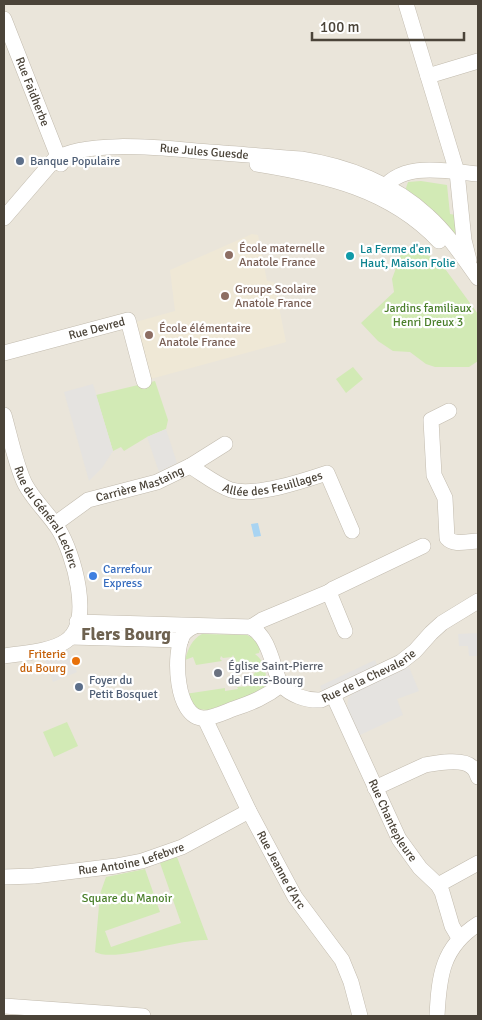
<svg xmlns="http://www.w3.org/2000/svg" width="482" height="1020" viewBox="0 0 482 1020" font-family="Signika,sans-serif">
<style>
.residential{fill:#eae5da}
.education{fill:#efe8d6}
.green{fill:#d2eab5}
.parking{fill:#e5e3e0}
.water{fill:#a9d4f2}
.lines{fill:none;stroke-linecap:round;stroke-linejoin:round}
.minor-casing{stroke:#c2bbae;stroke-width:16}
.minor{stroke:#fff;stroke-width:15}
.service-dot{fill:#5c6f8a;stroke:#fff;stroke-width:2}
.education-dot{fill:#8d6e63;stroke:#fff;stroke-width:2}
.culture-dot{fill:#0f9aa8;stroke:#fff;stroke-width:2}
.shop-dot{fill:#3f7fe0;stroke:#fff;stroke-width:2}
.food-dot{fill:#e8710a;stroke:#fff;stroke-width:2}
.worship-dot{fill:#6b7280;stroke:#fff;stroke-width:2}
.labels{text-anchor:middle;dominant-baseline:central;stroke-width:4.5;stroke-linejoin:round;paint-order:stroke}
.street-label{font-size:12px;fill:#4b4439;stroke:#fff}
.service-label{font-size:12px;fill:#4e5e75;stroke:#fff;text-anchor:start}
.education-label{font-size:12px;fill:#785e54;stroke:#fff;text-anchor:start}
.culture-label{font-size:12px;fill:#0d838f;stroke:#fff;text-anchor:start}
.park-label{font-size:12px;fill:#4a7f2a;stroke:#fff}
.shop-label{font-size:12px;fill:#366cbe;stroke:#fff;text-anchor:start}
.food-label{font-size:12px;fill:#c56008;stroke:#fff;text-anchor:end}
.worship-label{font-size:12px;fill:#5b616d;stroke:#fff;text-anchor:start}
.district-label{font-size:18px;font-weight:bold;fill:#6e6250;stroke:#fff}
</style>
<rect width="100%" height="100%" fill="#f6f3ec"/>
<rect class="residential" x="4" y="4" width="474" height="1012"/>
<polygon class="education" points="252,234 258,235 267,281 274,282 286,342 147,380 132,323 175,311 170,270"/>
<g class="green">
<polygon points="421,181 447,185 450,214 456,215 459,238 405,191 408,182"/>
<polygon points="404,246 434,258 443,266 478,314 478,361 469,367 435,367 426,364 410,352 393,351 378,341 361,323 394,292 392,279"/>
<polygon points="353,367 363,379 346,393 336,379"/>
<polygon points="155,381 168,420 166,429 147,437 124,451 121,447 113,451 96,395"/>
<path d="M 202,634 L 247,635 L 256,640 L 260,649 L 259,653 L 255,654 C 265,661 268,676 265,687 L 259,693 L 208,710 L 195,709 L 185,694 L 225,688 L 225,691 L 238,689 L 237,687 L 250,686 L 249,677 L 255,673 L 253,667 L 254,666 L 247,665 L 247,663 L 246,664 L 240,664 L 234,666 L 234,657 L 233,655 L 232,657 L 223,658 L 221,656 L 220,659 L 222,661 L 196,665 L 193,657 L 185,660 C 188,649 192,639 202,634 Z"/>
<polygon points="67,722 78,746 54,757 43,732"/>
<path d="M 177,857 L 208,940 C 179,938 116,963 95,952 L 100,894 L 106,877 L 145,869 L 160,912 L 105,931 L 111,947 L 181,923 L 160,863 Z"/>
</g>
<g class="parking">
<polygon points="93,384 113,451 102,468 89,481 64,392"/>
<polygon points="166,429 177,463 159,472 147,437"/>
<polygon points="477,615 478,615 478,656 469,656 468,646 459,646 458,634 478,633"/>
<polygon points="68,650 77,672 53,682 44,659"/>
<polygon points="375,660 378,667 323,693 320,686"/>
<polygon points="409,667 419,691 397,699 403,715 360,735 347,709 348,699 353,693 368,685"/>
</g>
<polygon class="water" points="258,523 261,536 254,537 251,524"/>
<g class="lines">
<defs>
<g id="minor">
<polyline points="406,4 457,172 464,240 469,260"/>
<path id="s1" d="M 4,19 L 61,164"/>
<polyline points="428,76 478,61"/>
<path d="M 257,164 C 325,175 390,189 439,241"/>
<path d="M 380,193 C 400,160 446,171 478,174"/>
<path id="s2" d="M 4,218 L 54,160 C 86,138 171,149 209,152 C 240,154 271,157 301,159 C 347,166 394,184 428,216 C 448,234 463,257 478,278"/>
<path id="s3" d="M 4,353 L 128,320 L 144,381"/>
<path d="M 449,411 L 431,420 L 434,475 L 445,498 L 447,538 C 454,546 468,541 478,541"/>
<path id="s4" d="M 4,415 C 10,436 16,466 25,484 C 34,501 49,514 59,530 C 73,553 94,622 66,641 C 50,652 23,653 4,656"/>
<path id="s5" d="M 190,466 C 203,474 217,485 231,490 C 255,497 303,481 327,473 L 352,531"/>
<path id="s6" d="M 55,524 L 88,500 L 157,482 L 190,466 L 225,444"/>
<polyline points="329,592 333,589 423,546"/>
<polyline points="77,622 251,627"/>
<path d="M 195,626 C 190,628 186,630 183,635 C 173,652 175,719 204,718 C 213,718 225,712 233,709 C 251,703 266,697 281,685"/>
<path id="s7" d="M 251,627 C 270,638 272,666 281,685 C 291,695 306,701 321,700 L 401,662 L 415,651 L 431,633 L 442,623 L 478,601"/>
<polyline points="251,627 262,620 329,592 345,631"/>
<polyline points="71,637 181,640"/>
<path id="s8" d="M 333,695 L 399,839 L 420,868 L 438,885 L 442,892 L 452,926 L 459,938"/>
<path id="s9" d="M 205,719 L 249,811 L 295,897 L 342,960 L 351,982 L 360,1016"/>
<path d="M 375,788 L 425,765 C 436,763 463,758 472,767 C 475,769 477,774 478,777"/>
<path id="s10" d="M 4,877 L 34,876 L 116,866 L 142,861 L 182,847 L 249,811"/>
<polyline points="438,885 478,863"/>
<polyline points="4,1006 143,1016"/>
<path d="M 437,1016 C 439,976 442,947 478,924"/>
</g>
</defs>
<use href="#minor" class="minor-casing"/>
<use href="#minor" class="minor"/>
</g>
<g class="service-dot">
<circle cx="20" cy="161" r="5"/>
<circle cx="79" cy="687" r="5"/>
</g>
<g class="education-dot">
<circle cx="229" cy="255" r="5"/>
<circle cx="225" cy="296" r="5"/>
<circle cx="149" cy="335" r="5"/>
</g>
<circle class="culture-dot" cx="350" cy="256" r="5"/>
<circle class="shop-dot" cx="93" cy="576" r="5"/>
<circle class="food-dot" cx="76" cy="661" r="5"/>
<circle class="worship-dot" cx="218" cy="673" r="5"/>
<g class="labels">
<g class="street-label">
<text stroke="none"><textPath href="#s1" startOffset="78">Rue Faidherbe</textPath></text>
<text stroke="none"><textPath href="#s2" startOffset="229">Rue Jules Guesde</textPath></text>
<text stroke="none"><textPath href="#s3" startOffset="96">Rue Devred</textPath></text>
<text stroke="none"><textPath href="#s5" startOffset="90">Allée des Feuillages</textPath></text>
<text stroke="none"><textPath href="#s6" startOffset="95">Carrière Mastaing</textPath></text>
<text stroke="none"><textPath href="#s4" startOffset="112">Rue du Général Leclerc</textPath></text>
<text stroke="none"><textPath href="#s7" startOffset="164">Rue de la Chevalerie</textPath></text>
<text stroke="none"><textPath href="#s8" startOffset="139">Rue Chantepleure</textPath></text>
<text stroke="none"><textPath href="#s10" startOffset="129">Rue Antoine Lefebvre</textPath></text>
<text stroke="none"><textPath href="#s9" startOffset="169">Rue Jeanne d'Arc</textPath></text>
</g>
<g class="service-label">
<text x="30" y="161">Banque Populaire</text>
<text x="89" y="680">Foyer du<tspan x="89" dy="14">Petit Bosquet</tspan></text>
</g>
<g class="education-label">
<text x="239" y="248">École maternelle<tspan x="239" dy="14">Anatole France</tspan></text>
<text x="235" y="289">Groupe Scolaire<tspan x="235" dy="14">Anatole France</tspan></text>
<text x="159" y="328">École élémentaire<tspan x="159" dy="14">Anatole France</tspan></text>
</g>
<g class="culture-label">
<text x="360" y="249">La Ferme d'en<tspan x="360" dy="14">Haut, Maison Folie</tspan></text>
</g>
<g class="park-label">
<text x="428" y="308">Jardins familiaux<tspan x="428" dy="14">Henri Dreux 3</tspan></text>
<text x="127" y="898">Square du Manoir</text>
</g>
<g class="shop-label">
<text x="103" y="569">Carrefour<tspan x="103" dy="14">Express</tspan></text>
</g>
<g class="food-label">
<text x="66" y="654">Friterie<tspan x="66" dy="14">du Bourg</tspan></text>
</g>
<g class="worship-label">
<text x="228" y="666">Église Saint-Pierre<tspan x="228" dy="14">de Flers-Bourg</tspan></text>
</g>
<g class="district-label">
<text x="126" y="634">Flers Bourg</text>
</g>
</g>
<rect width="482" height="1020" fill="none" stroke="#4b4439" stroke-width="10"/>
<path d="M312 32v8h152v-8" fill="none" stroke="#4b4439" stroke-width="2.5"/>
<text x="320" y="32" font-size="15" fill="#4b4439" stroke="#ffffff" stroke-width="4" paint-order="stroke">100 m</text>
</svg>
